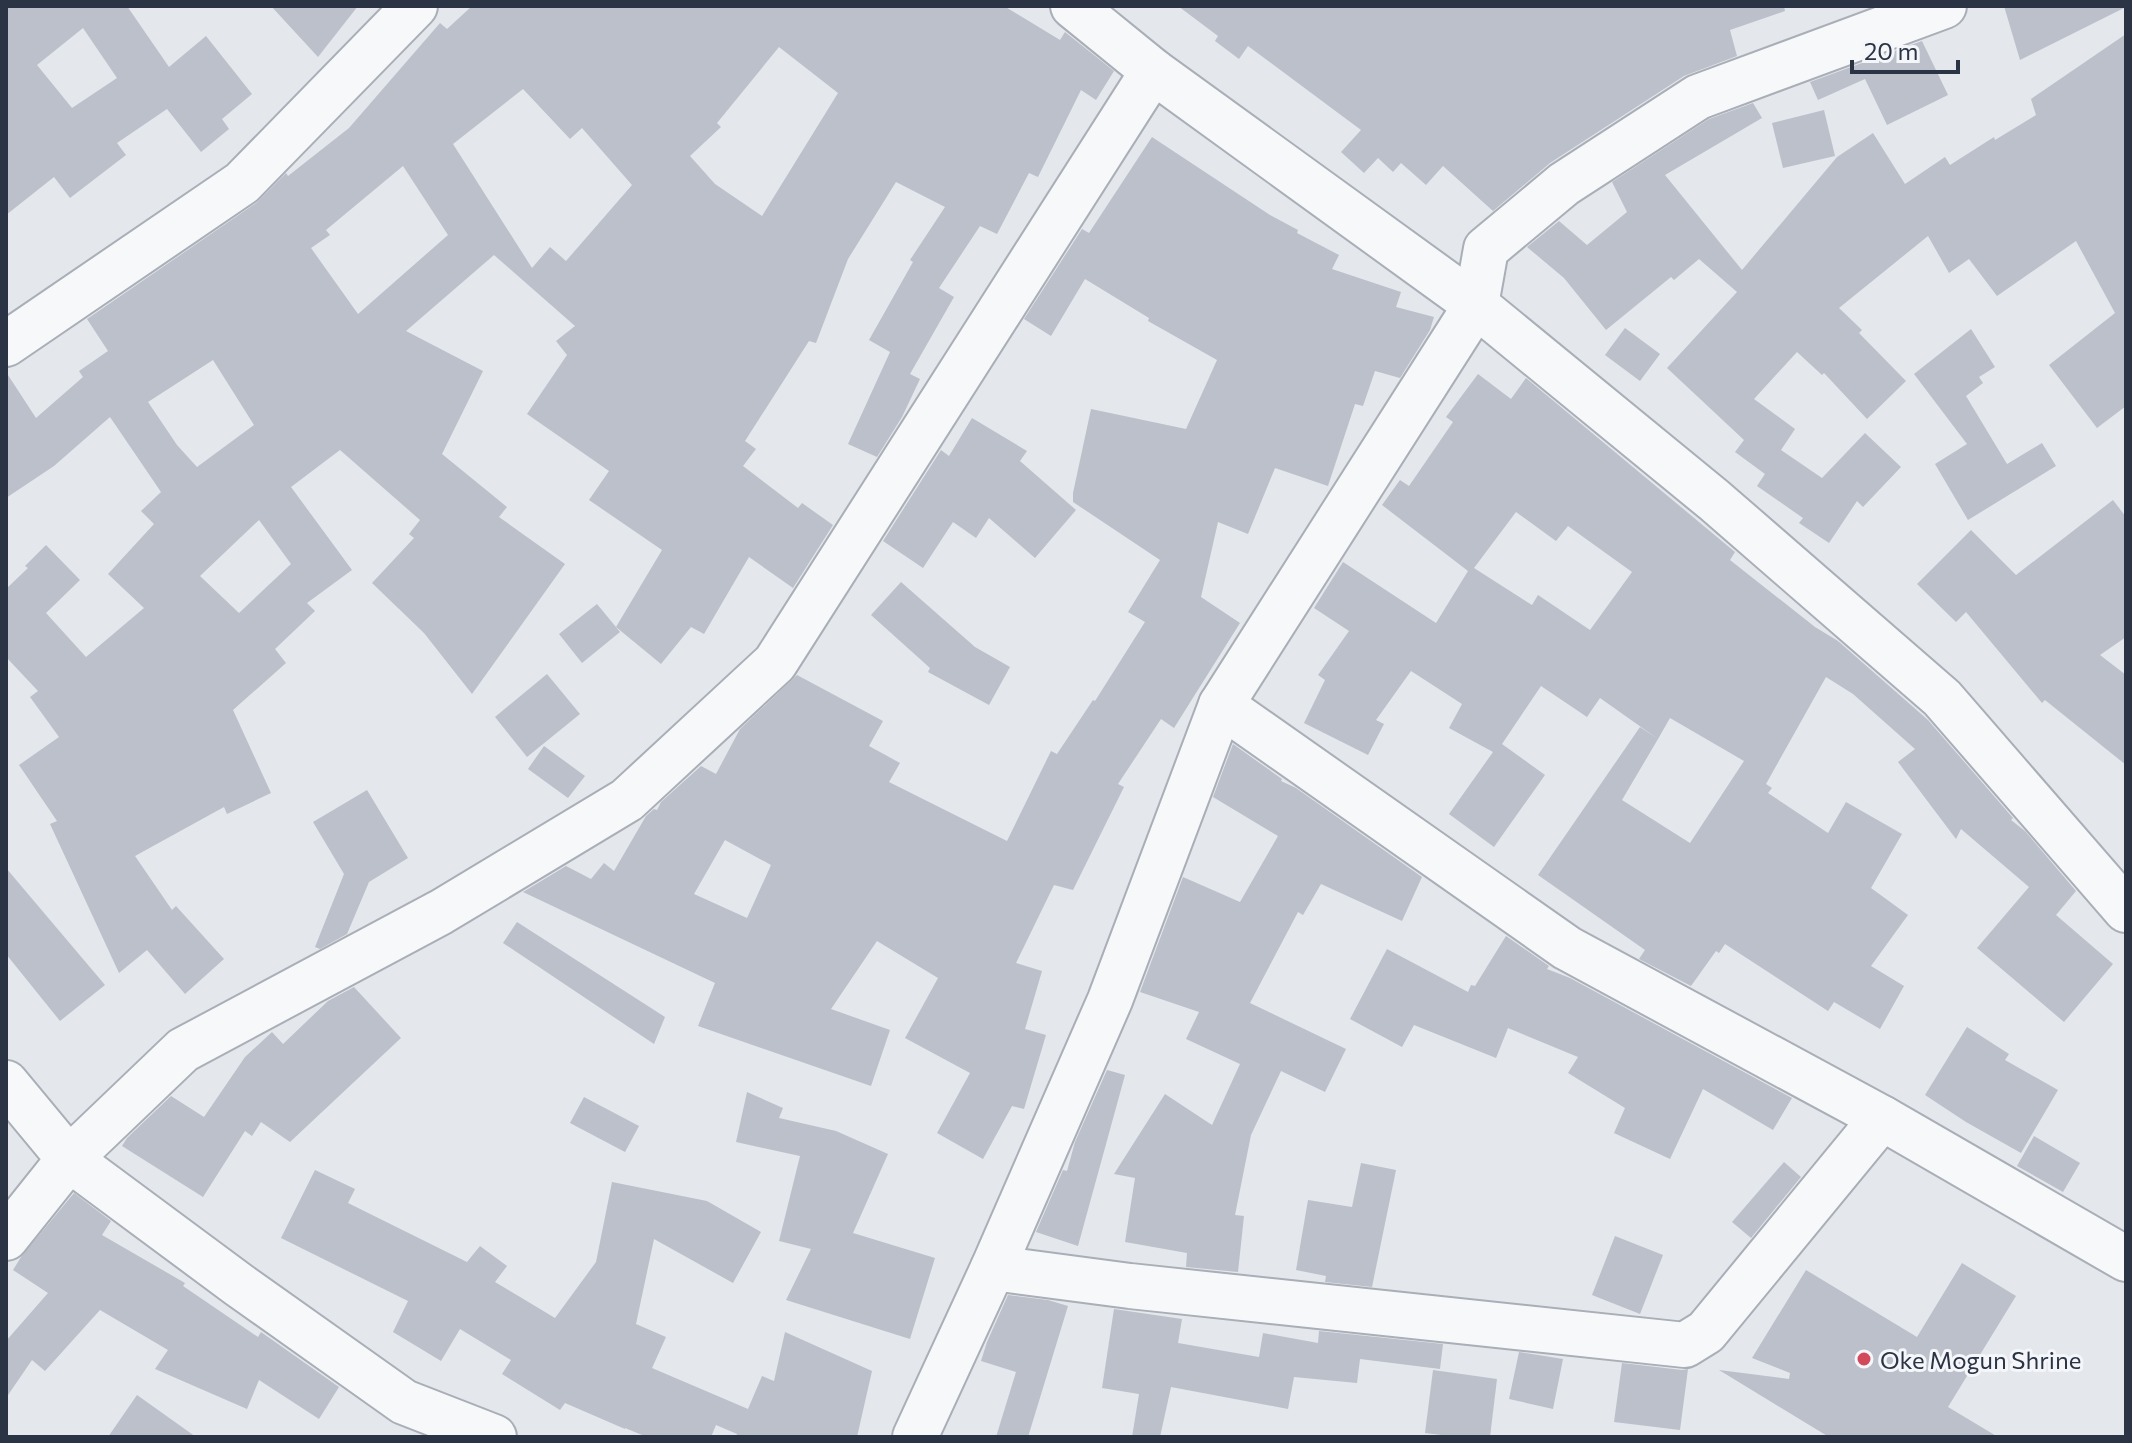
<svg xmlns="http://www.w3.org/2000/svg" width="2132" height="1443" viewBox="0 0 2132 1443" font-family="Commissioner,sans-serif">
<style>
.building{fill:#bbc0ca;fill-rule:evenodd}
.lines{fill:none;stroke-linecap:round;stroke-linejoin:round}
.minor-casing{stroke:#a9aeb7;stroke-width:48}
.minor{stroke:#f7f8fa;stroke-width:44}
.poi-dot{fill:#d1495b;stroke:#f4f6f9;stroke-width:3}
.labels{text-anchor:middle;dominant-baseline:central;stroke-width:6;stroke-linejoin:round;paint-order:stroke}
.poi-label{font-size:24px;fill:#2b3445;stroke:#f4f6f9;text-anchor:start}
</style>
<rect width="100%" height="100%" fill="#e4e7ec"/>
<g class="building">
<path d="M 6,6 L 127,6 L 169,67 L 206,36 L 252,94 L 222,119 L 229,129 L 201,152 L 167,109 L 117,143 L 126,155 L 70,198 L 54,177 L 6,215 ZM 83,28 L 117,78 L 72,108 L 37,65 Z"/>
<polygon points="271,6 358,6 318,57"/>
<path d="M 472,6 L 1004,6 L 1060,40 L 1065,32 L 1114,71 L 1096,100 L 1081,90 L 1038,177 L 1029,173 L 997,234 L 980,226 L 939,288 L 954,297 L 910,374 L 920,379 L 902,417 L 877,457 L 848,444 L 890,352 L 869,340 L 913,262 L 910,260 L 945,207 L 896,182 L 848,259 L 816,343 L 809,341 L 745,441 L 756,449 L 743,466 L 798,508 L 802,503 L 833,525 L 793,588 L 749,557 L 704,634 L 691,627 L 661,664 L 616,627 L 662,550 L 589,500 L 609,471 L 527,414 L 567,355 L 556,341 L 575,326 L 494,255 L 406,331 L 483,371 L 442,454 L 507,507 L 499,517 L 565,564 L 472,694 L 424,633 L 372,583 L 414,538 L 409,534 L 420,520 L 340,450 L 291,487 L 352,570 L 307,603 L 315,611 L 275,649 L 286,663 L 233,710 L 271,793 L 227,814 L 224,807 L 135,856 L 172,910 L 176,906 L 224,959 L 185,994 L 147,950 L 119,973 L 50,824 L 57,821 L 19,765 L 59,737 L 30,697 L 38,691 L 6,657 L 6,589 L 28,568 L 25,566 L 46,545 L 80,580 L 46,613 L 86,657 L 144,608 L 108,574 L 154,524 L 141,511 L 161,492 L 110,417 L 54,466 L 6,498 L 6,372 L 36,418 L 83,377 L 79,371 L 108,351 L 87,319 L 256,203 L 286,173 L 288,176 L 349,128 L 440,23 L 447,29 ZM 779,47 L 838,93 L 762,216 L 715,184 L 690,156 L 721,127 L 717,123 ZM 523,89 L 570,139 L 582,128 L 632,185 L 566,261 L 550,247 L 532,268 L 453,144 ZM 403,166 L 448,235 L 358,314 L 311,248 L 330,235 L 326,230 ZM 213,360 L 254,425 L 197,467 L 177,445 L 148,402 ZM 259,520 L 291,564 L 239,613 L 200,576 Z"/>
<polygon points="1178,6 1784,6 1785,11 1730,30 1737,56 1684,76 1550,163 1493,211 1443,166 1426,185 1401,163 1393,172 1378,158 1364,173 1341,152 1361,130 1248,46 1239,59 1215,41 1218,36"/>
<polygon points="2004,6 2126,6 2126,7 2020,60"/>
<polygon points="2126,34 2126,406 2097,428 2049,365 2115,313 2076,241 1997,296 1969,259 1949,273 1928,236 1839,308 1862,330 1859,333 1906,381 1867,419 1824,373 1822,375 1797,352 1754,399 1795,429 1781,450 1822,478 1865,433 1901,467 1863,507 1857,501 1829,543 1799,523 1803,518 1757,486 1765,474 1735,452 1744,440 1667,368 1737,292 1699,259 1674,280 1671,277 1606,330 1564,278 1527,247 1559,221 1587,245 1627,212 1612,182 1709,119 1753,103 1762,118 1665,175 1742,270 1837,157 1873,133 1905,184 1945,157 1950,165 1994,137 1995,140 2036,115 2031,99"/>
<polygon points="1922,41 1948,95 1887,125 1865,79 1818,100 1810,82"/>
<polygon points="1824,110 1835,156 1783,168 1772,123"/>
<path d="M 1152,137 L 1270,215 L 1298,230 L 1297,233 L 1339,255 L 1332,269 L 1401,292 L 1396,307 L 1434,317 L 1430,330 L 1400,378 L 1375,371 L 1363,406 L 1355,404 L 1328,486 L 1275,468 L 1248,534 L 1218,522 L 1201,597 L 1240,623 L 1174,728 L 1161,719 L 1118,784 L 1124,787 L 1073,890 L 1054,885 L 1016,963 L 1042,971 L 1025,1029 L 1046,1035 L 1024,1109 L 1012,1106 L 983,1159 L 937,1133 L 970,1073 L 905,1038 L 938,978 L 877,941 L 831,1009 L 890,1030 L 871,1086 L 698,1026 L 715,983 L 523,892 L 566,866 L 591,879 L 604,863 L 614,871 L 646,816 L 654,809 L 657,810 L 661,802 L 701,766 L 716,774 L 740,729 L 797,675 L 883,721 L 869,746 L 900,763 L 889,782 L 1007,841 L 1051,751 L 1057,754 L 1093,700 L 1095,701 L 1145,622 L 1128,612 L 1160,560 L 1073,502 L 1073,493 L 1091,409 L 1186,429 L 1217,360 L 1148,321 L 1149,318 L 1085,279 L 1051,336 L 1024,319 L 1082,229 L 1089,233 ZM 725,840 L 771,865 L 747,918 L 694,894 Z"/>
<polygon points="1625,328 1660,354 1640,381 1605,355"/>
<polygon points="1971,329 1995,367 1979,377 1983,383 1966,396 2007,464 2042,443 2056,466 1968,520 1935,464 1967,444 1914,374"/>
<path d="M 1478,374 L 1511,399 L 1526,378 L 1735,552 L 1730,560 L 1815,627 L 1838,641 L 1928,720 L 2013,818 L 2011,820 L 2025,831 L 2076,891 L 2056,915 L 2113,964 L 2064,1022 L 1977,948 L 2029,887 L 1961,829 L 1956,839 L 1898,762 L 1915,749 L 1853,694 L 1826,677 L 1766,784 L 1772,788 L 1768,793 L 1828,833 L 1846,802 L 1902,834 L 1871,888 L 1908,915 L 1871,966 L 1904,986 L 1880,1029 L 1834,1002 L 1828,1011 L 1725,944 L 1719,953 L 1716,951 L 1691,986 L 1639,959 L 1645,950 L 1538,875 L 1640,727 L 1658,739 L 1622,800 L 1690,843 L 1744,761 L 1670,718 L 1658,739 L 1600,698 L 1587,717 L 1541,686 L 1502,744 L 1545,775 L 1494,847 L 1449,814 L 1493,752 L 1449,728 L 1462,704 L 1411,671 L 1376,720 L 1384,724 L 1368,755 L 1304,723 L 1325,680 L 1318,675 L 1349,631 L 1314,608 L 1343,562 L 1436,623 L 1468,571 L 1382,505 L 1400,480 L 1409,486 L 1453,422 L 1446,417 ZM 1516,512 L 1556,541 L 1568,526 L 1632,572 L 1590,630 L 1538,595 L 1532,605 L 1474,568 Z"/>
<polygon points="972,418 1027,451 1020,461 1076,510 1035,558 989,518 976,538 953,522 923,568 883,541 941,450 949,456"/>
<polygon points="2113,500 2126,517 2126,637 2100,655 2126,675 2126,765 2045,700 2042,703 1966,612 1956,622 1917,584 1971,530 2016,575"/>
<polygon points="901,582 975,647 1010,667 989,705 928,672 930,668 871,615"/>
<polygon points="597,604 620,632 582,663 559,634"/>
<polygon points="547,674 580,714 527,757 495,717"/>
<polygon points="1233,744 1282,779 1281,781 1296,788 1422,877 1402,921 1321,884 1303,915 1298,912 1250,1003 1346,1049 1325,1092 1281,1071 1251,1135 1235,1215 1244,1216 1238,1272 1186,1267 1187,1253 1125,1242 1135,1178 1114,1174 1165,1094 1212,1125 1240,1064 1186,1039 1199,1012 1140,992 1183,877 1240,902 1278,836 1213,797"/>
<polygon points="544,746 585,776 568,798 528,769"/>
<polygon points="367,790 408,858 369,882 347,934 320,949 315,947 344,874 313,822"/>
<polygon points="6,868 105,985 60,1021 6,954"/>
<polygon points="517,922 665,1017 654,1044 503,943"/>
<polygon points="1506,936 1549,966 1547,969 1570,978 1792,1098 1773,1130 1703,1089 1670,1159 1614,1133 1625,1108 1568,1073 1578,1057 1508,1028 1496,1058 1414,1025 1402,1047 1350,1019 1387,949 1468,992 1471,985 1475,986"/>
<polygon points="354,987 401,1038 290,1142 261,1122 252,1136 245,1131 203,1197 122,1146 127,1138 171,1096 204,1117 245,1057 272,1032 283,1044 328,1001"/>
<polygon points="1967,1027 2009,1054 2005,1060 2058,1090 2021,1153 1966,1122 1925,1095"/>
<polygon points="1107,1070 1125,1075 1078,1246 1036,1232 1063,1170 1067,1171 1075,1142"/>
<polygon points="747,1092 783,1108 779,1118 836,1131 888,1154 853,1233 935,1258 910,1339 786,1300 811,1249 779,1241 800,1156 736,1142"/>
<polygon points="584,1097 639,1126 625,1152 570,1123"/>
<polygon points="2034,1136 2080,1163 2063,1192 2017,1166"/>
<polygon points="1784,1162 1801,1177 1751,1238 1732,1222"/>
<polygon points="1361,1163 1396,1170 1372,1287 1325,1282 1326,1276 1296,1270 1308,1200 1352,1207"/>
<polygon points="315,1170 355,1189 348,1203 467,1262 480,1246 507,1266 495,1282 555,1318 596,1262 612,1182 707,1201 761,1232 733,1283 654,1239 636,1324 666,1337 652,1368 748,1409 762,1376 774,1381 785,1332 872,1371 857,1437 736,1437 737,1434 716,1425 711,1437 647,1437 625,1428 625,1429 565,1403 560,1410 502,1374 511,1360 460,1329 441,1361 393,1332 408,1301 281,1238"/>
<polygon points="74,1193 111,1221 102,1235 185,1283 183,1286 258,1337 261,1332 339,1387 319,1419 259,1380 247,1409 155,1369 168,1350 100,1310 45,1371 32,1360 6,1398 6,1341 48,1293 13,1270 21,1257"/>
<polygon points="1615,1236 1663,1255 1640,1314 1592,1295"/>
<polygon points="1962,1263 2016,1296 1948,1407 1998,1437 1829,1437 1719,1370 1789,1379 1790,1373 1752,1358 1806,1270 1917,1337"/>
<polygon points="1008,1295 1048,1300 1068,1306 1028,1437 996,1437 1016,1372 981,1361 987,1342"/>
<polygon points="1114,1309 1182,1319 1178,1343 1259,1357 1263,1333 1318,1343 1319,1331 1443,1344 1440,1369 1360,1359 1357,1383 1294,1377 1288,1409 1171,1387 1160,1437 1132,1437 1139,1394 1102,1388"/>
<polygon points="1519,1352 1563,1359 1553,1409 1509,1399"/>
<polygon points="1622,1363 1682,1370 1688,1369 1680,1430 1614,1422"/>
<polygon points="1433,1370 1497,1379 1490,1437 1458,1437 1425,1433"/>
<polygon points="137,1395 196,1437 108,1437"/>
</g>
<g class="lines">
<defs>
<g id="minor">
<polyline points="1073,6 1153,71 1476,305 1714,500 1942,698 2126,910"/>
<polyline points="6,344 242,183 415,6"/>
<polyline points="1221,705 1567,948 1882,1118"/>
<polyline points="6,1083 69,1159 239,1285 404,1402 494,1437"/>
<polyline points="6,1238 69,1159 183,1050 441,912 627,800 775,663 1153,71"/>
<polyline points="993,1268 1130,1286 1685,1345 1706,1332 1882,1118 2126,1259"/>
<polyline points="915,1437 993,1268 1110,1000 1221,705 1476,305 1486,249 1564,184 1698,97 1944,6"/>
</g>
</defs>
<use href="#minor" class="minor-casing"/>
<use href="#minor" class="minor"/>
</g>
<circle class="poi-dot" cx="1864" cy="1359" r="8"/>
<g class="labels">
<g class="poi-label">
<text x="1880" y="1359">Oke Mogun Shrine</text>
</g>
</g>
<rect width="2132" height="1443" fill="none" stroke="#2b3445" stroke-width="16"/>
<path d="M1852 60v12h106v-12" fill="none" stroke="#2b3445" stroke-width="4"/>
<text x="1864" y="60" font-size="24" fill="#2b3445" stroke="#f4f6f9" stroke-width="6" paint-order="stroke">20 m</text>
</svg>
